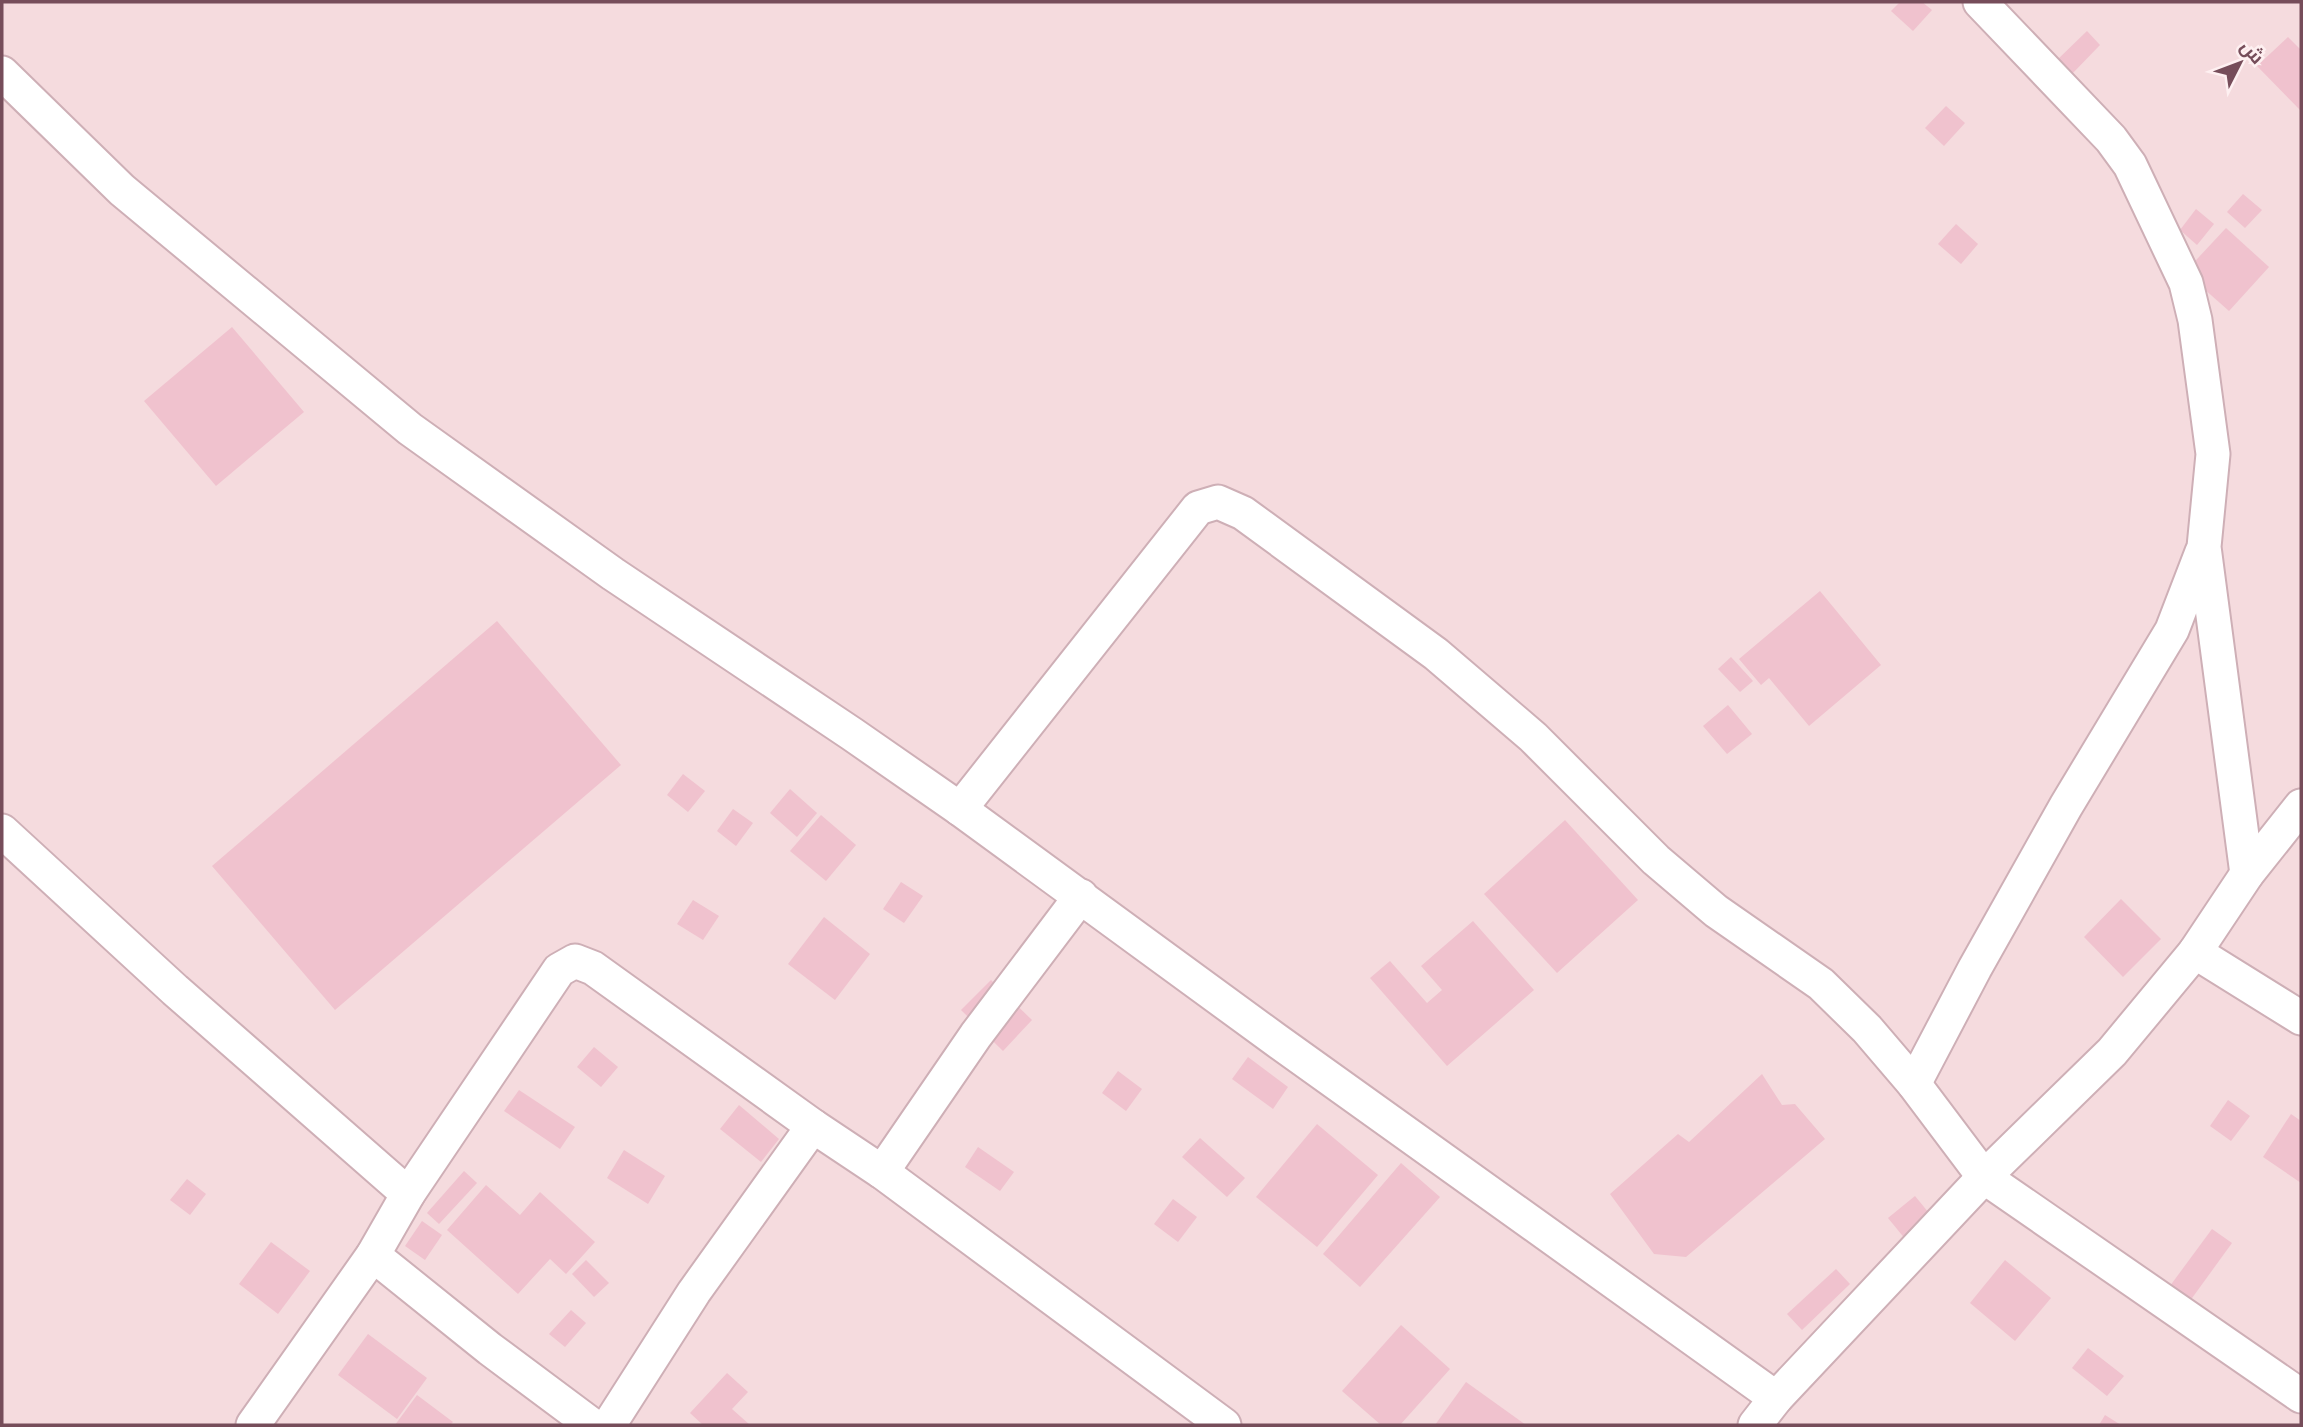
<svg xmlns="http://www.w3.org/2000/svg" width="2303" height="1427" viewBox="0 0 2303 1427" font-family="'Nunito Sans',Cairo,sans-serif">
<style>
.residential{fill:#f5dbde}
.building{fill:#f0c2ce}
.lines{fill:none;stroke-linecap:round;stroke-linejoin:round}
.street-casing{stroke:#ceafb6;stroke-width:37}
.street{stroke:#fff;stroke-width:33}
</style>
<rect width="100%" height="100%" fill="#fce9ea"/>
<rect class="residential" x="2" y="2" width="2299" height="1423"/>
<g class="building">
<polygon points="1900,2 1922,2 1932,10 1913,31 1891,11"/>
<polygon points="2087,31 2100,45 2069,77 2055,62"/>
<polygon points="2288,37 2301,50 2301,111 2257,66"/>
<polygon points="1946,106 1965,123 1944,146 1925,128"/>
<polygon points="2243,194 2262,210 2245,228 2227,212"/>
<polygon points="2196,209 2214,224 2197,245 2180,230"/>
<polygon points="1956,224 1978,244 1961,264 1938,244"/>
<polygon points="2226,228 2269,267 2229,311 2185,272"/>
<polygon points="232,327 304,412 216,486 144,401"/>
<polygon points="1820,591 1881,665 1809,726 1769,678 1761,685 1739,659"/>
<polygon points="497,621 621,765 335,1010 212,866"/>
<polygon points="1731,657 1753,681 1740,692 1718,669"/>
<polygon points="1728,705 1752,734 1727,754 1703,726"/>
<polygon points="683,774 705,791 688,812 667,795"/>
<polygon points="790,789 817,813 797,837 770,813"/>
<polygon points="733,809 753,823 736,846 717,831"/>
<polygon points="821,815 856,845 826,881 790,851"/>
<polygon points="1565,820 1638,900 1557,973 1484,894"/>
<polygon points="901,882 923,896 904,923 883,909"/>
<polygon points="2121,899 2161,939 2123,977 2084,937"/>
<polygon points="693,900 719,916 703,940 677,924"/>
<polygon points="824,917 870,954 835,1000 788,964"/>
<polygon points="1473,921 1534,990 1447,1066 1370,978 1390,961 1427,1003 1442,990 1421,966"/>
<polygon points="991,980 1032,1020 1003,1051 961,1010"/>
<polygon points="594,1047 618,1067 601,1087 577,1067"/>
<polygon points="1248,1057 1288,1087 1273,1109 1232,1079"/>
<polygon points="1118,1071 1142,1089 1126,1111 1102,1093"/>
<polygon points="1762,1074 1782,1105 1795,1104 1825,1139 1686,1257 1654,1254 1610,1194 1678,1134 1689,1142"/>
<polygon points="519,1090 575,1127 560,1149 504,1111"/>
<polygon points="2228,1100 2250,1116 2231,1141 2210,1126"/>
<polygon points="739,1105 779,1139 761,1162 720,1129"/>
<polygon points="2291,1114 2301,1121 2301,1183 2263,1157"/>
<polygon points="1317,1124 1378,1175 1317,1247 1256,1197"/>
<polygon points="1200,1138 1245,1178 1227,1197 1182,1157"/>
<polygon points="978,1147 1014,1172 1000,1191 965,1167"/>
<polygon points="624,1150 665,1176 648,1204 607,1178"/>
<polygon points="1401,1163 1440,1197 1360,1287 1323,1254"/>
<polygon points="464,1171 477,1183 439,1224 427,1213"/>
<polygon points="187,1179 206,1194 190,1215 170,1200"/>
<polygon points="486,1185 520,1215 540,1192 595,1242 566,1274 550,1259 518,1294 447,1230"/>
<polygon points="1915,1196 1933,1218 1906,1240 1888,1218"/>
<polygon points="1173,1199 1197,1217 1178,1242 1154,1224"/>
<polygon points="422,1221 442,1235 425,1260 405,1246"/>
<polygon points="2212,1229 2232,1243 2187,1305 2167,1290"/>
<polygon points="271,1242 310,1271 278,1314 239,1284"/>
<polygon points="586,1260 609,1283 594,1297 572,1274"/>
<polygon points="2005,1260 2051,1298 2015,1341 1970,1303"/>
<polygon points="1836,1269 1850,1284 1802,1330 1787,1314"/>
<polygon points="571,1310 586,1323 565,1347 549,1334"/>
<polygon points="1401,1325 1450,1369 1400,1425 1381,1425 1342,1391"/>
<polygon points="368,1334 427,1378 397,1419 338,1375"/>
<polygon points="2088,1348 2124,1376 2107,1396 2072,1368"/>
<polygon points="727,1373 748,1392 732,1409 750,1425 703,1425 690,1413"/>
<polygon points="1466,1382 1526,1425 1435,1425"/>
<polygon points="417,1395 453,1422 450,1425 395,1425"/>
<polygon points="2105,1415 2121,1425 2099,1425"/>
</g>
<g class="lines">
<defs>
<g id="street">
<polyline points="1980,2 2111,139 2130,165 2186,283 2195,320 2213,454 2204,547 2247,874"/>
<polyline points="2,73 122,190 410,429 613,574 852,734 960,809 1276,1040 1776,1398"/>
<polyline points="960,809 1198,508 1218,502 1243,513 1436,654 1533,737 1656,860 1716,911 1821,984 1867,1029 1914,1084 1984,1177 2301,1396"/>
<polyline points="2,831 175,990 408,1194"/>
<polyline points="2195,952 2301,1018"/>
<polyline points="1914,1084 1975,968 2066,806 2172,630 2202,552"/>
<polyline points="882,1172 976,1035 1081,896"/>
<polyline points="373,1255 490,1349 592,1425"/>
<polyline points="253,1425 373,1255 408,1194 559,970 575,961 593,968 813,1126 882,1172 1224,1425"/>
<polyline points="609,1425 694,1292 813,1126"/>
<polyline points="1755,1425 1776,1398 1984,1177 2112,1052 2195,952 2247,874 2301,806"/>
</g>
</defs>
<use href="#street" class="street-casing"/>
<use href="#street" class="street"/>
</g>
<rect width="2303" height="1427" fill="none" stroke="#764d5a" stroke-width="7"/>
<g transform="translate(2240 63) rotate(48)" stroke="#fef0f1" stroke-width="5" paint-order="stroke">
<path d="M0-5L12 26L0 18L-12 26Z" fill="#764d5a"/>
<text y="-10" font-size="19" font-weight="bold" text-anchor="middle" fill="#764d5a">ش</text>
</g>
</svg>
